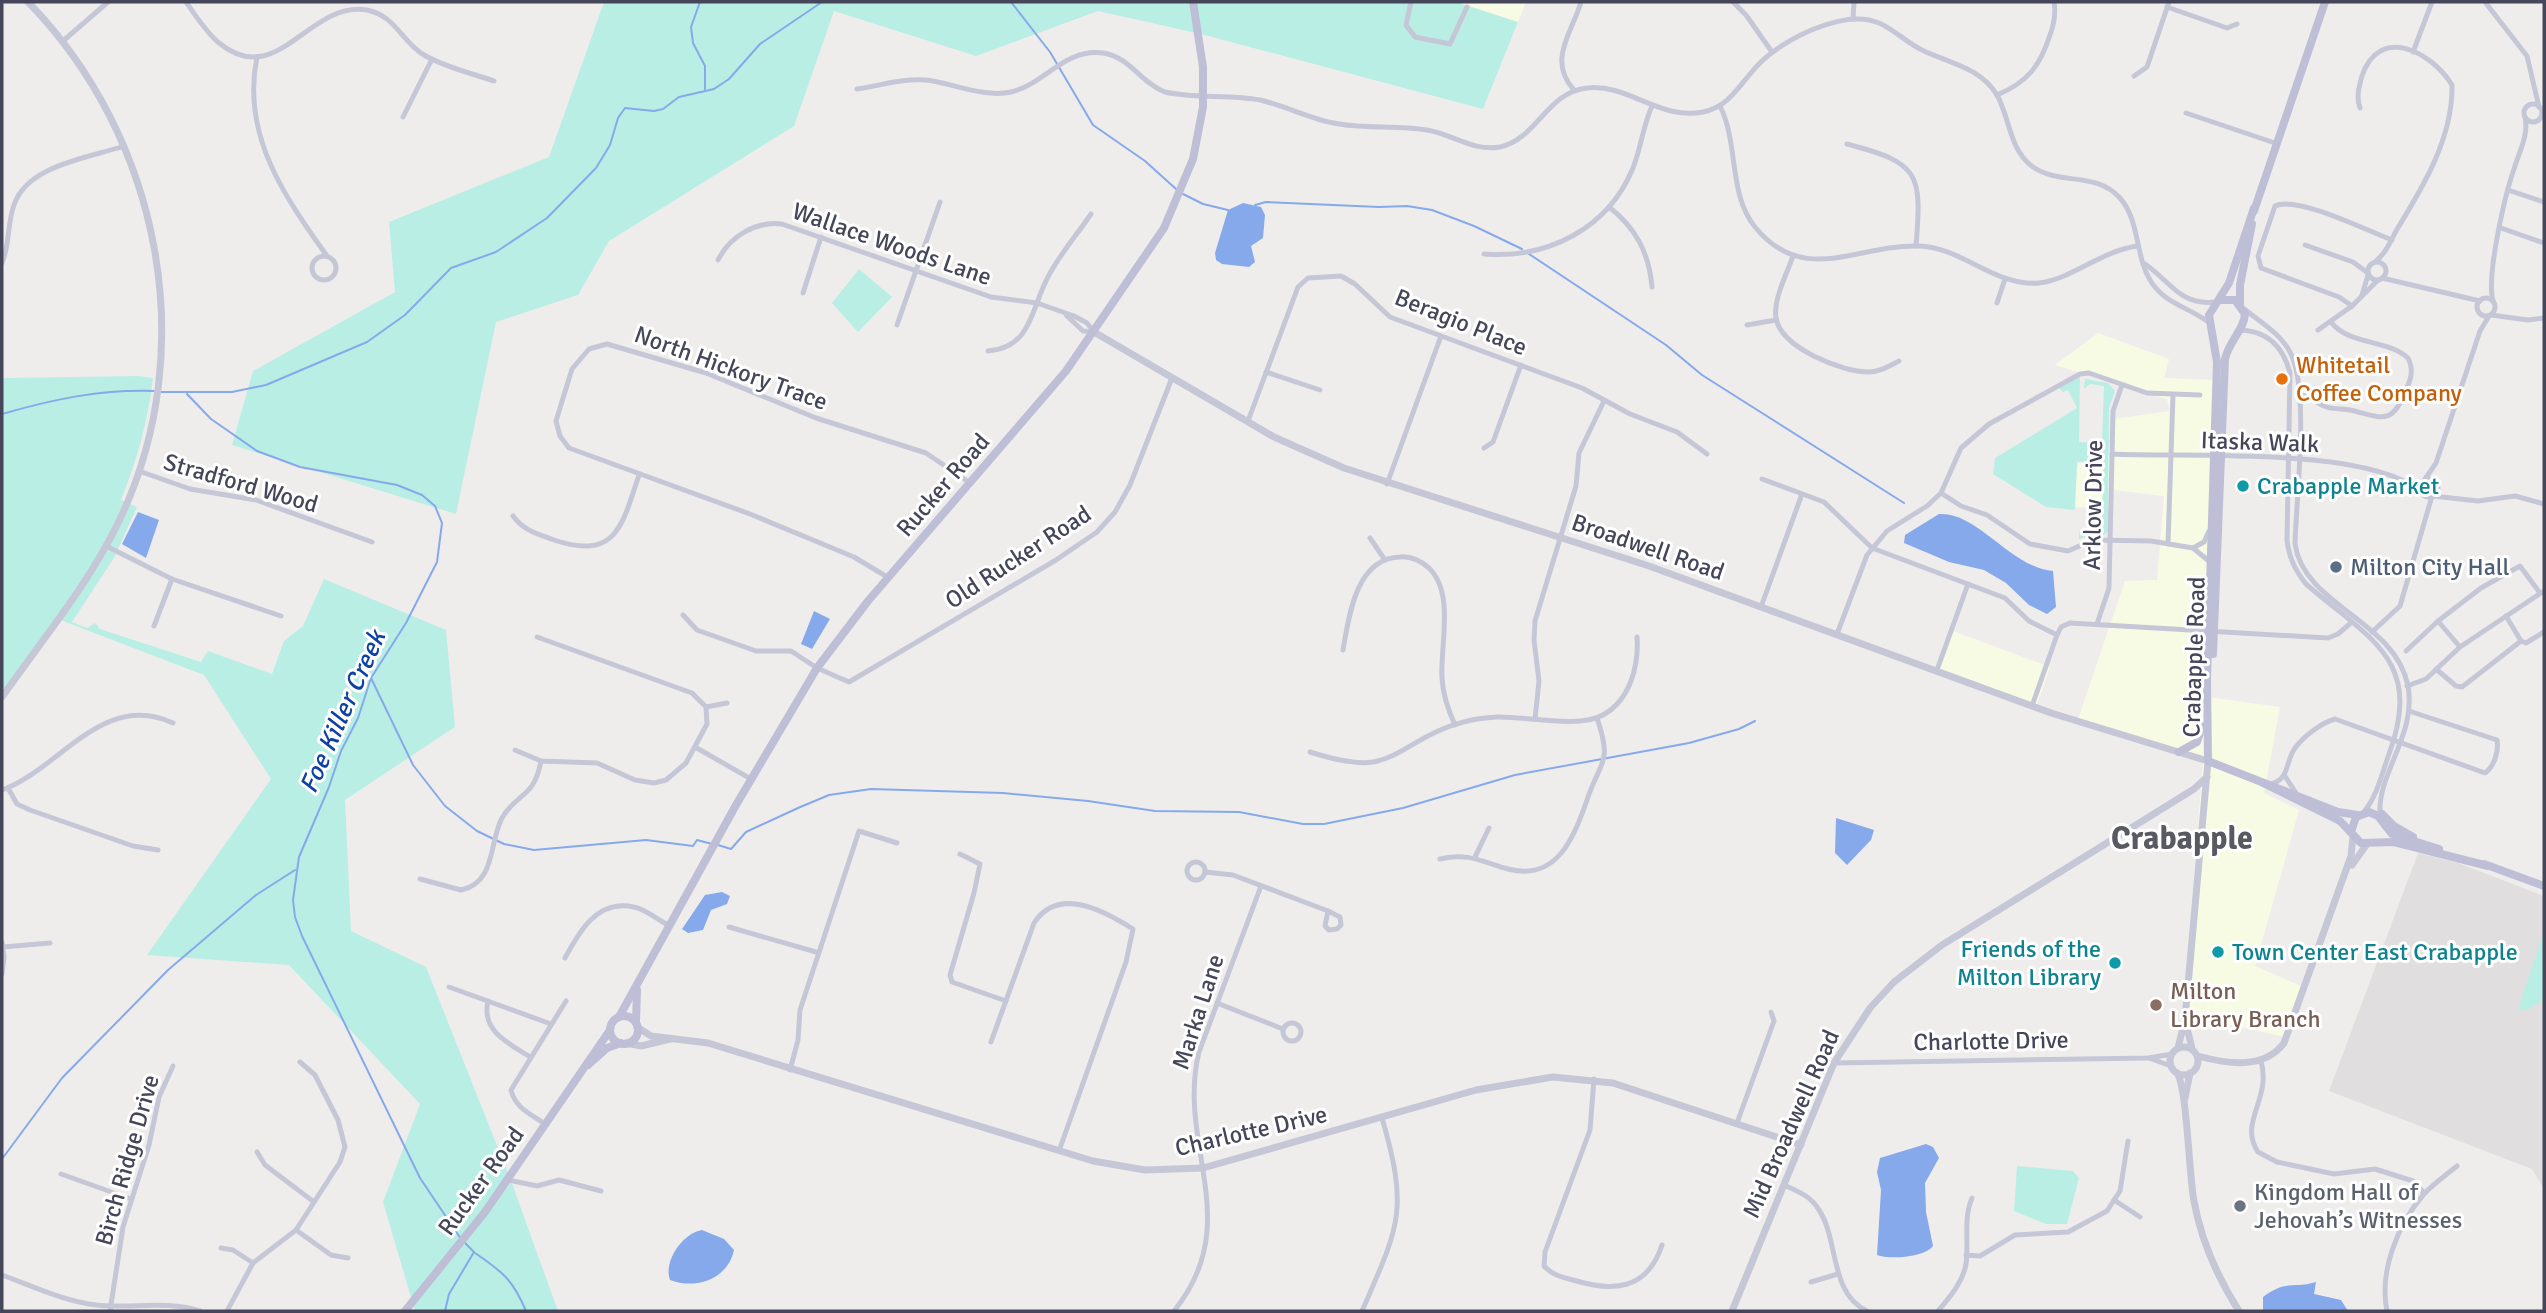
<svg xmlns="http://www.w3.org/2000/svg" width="2546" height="1313" viewBox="0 0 2546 1313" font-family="Signika,sans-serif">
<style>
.commercial{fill:#f8fbe4}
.education{fill:#e0dede}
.green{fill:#b9eee5}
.water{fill:#86a9eb}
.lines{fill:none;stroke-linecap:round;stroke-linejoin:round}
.stream{stroke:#86a9eb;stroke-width:2}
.minor{stroke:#c5c7d7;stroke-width:5}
.tertiary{stroke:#c5c7d7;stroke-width:7}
.secondary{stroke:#bebfd6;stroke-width:8}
.food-dot{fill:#e8710a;stroke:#fff;stroke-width:2.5}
.culture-dot{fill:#0f9aa8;stroke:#fff;stroke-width:2.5}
.service-dot{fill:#5c6f8a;stroke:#fff;stroke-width:2.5}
.education-dot{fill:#8d6e63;stroke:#fff;stroke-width:2.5}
.worship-dot{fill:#6b7280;stroke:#fff;stroke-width:2.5}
.labels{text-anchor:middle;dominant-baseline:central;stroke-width:6;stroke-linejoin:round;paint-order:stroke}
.street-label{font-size:24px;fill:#454659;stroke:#fff}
.food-label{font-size:24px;fill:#c56008;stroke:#fff;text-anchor:start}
.culture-label{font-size:24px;fill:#0d838f;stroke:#fff;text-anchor:start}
.service-label{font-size:24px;fill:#4e5e75;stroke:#fff;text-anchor:start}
.education-label{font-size:24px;fill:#785e54;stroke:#fff;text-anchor:start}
.worship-label{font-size:24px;fill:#5b616d;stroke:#fff;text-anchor:start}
.water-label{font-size:26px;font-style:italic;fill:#0d41a5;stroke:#fff}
.district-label{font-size:32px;font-weight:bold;fill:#595961;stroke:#fff}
</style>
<rect width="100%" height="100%" fill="#efedec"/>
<g class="commercial">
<polygon points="1456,2 1526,2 1518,22"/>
<polygon points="2098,333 2169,359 2164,378 2217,380 2208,697 2280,707 2264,793 2299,810 2255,966 2303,987 2285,1037 2183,1014 2203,763 2077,722 2125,581 2157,580 2164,496 2114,490 2111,509 2074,507 2079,454 2108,455 2114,419 2170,411 2167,399 2055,365"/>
<polygon points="1950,630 2050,667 2036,707 1936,669"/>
</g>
<polygon class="education" points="2418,853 2458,863 2544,896 2544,1189 2532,1169 2329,1091"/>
<g class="green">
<polygon points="604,2 1456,2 1518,22 1483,109 1201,34 1098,11 976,56 834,11 794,126 609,241 578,295 496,322 456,514 232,445 253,371 395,292 389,222 549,157"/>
<polygon points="859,269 892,297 858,332 832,303"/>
<path d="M 139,376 L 153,378 C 148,421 137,460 121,500 L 137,507 L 114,558 L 72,622 L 87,628 L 95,623 L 100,629 L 201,662 L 208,651 L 272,674 L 284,641 L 303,626 L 324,579 L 446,630 L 455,727 L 345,800 L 351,931 L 426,967 L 510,1178 L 558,1311 L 415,1311 L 383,1202 L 420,1104 L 289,965 L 147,955 L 271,779 L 204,675 L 55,618 L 2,702 L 2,378 Z"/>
<polygon points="2080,377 2079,442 2102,443 2104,386 2090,384 2084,389 2085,379 2108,383 2115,391 2109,408 2108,532 2102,536 2092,535 2079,539 2079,532 2102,531 2103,464 2077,462 2075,510 2046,507 1993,474 1995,458 2077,408 2068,390 2063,392 2059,388"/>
<polygon points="2544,931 2544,1000 2528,1009 2518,1009"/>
<polygon points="2017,1166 2073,1171 2079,1178 2067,1224 2046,1224 2014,1211"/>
</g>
<g class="water">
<polygon points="1243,203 1261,207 1265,215 1263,238 1251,246 1255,262 1249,267 1222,264 1216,260 1215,253 1228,210"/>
<polygon points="138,512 159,520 146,558 122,544"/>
<path d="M 1939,514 C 1977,511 2010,567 2053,571 L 2056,607 L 2047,614 L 2029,605 L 2006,583 L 1984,570 L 1949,562 L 1904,543 L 1905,535 Z"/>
<polygon points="814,611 830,619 812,649 801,644"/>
<polygon points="1836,818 1874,830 1871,840 1847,865 1835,853"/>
<polygon points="722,892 730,896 727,904 711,910 703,930 688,933 682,929 705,895"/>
<path d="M 1926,1144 L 1933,1147 L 1939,1158 L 1925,1183 L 1926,1212 L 1933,1246 C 1925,1257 1890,1260 1877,1255 L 1881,1190 L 1877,1172 L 1880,1158 Z"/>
<path d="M 702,1230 L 724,1239 L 734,1250 C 728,1279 696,1290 670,1280 C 663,1261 683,1233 702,1230 Z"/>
<path d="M 2316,1282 L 2314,1294 L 2341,1300 L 2348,1311 L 2263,1311 L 2263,1297 C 2288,1279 2292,1289 2316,1282 Z"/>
</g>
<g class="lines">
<g class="stream">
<polyline points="700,2 691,27 693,43 705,66 705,89"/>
<polyline points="1011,2 1050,52 1093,125 1145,161 1176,189"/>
<polyline points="1183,194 1203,204 1228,210"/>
<polyline points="1255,205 1266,202 1379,207 1407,206 1432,210 1474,226 1522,249"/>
<polyline points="1529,254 1666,345 1702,375 1904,503"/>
<polyline points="161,392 232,392 266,385 367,342 405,315 451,268 496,252 547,218 596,168 610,145 618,118 625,108 654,111 663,109 679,97 714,89 729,79 760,44 822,2"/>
<polyline points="187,394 211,419 257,451 300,467 397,485 422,495 435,506 442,523 437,562 406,623 371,678 358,718 341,751 329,787 299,857 293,900 295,917 302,936 420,1178 461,1239"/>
<path d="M 2,414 C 54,399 101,389 156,391"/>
<polyline points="371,678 413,765 445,806 477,831 504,844 534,850 646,840 693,846 697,840 712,844"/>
<polyline points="718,845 731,849 746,832 798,808 829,795 871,789 1003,793 1088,801 1155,811 1239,812 1303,824 1324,824 1403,808 1515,775 1689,743 1739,729 1755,721"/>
<polyline points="2,1159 62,1078 168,970 256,895 295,870"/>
<path d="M 475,1253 C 503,1272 513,1280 526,1311"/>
<polyline points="445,1311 449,1294 474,1252 465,1243"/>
</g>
<g class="minor">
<path d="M 186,2 C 196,16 206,32 219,43 C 278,91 309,0 367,10 C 396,16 401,41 424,55 C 444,67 471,73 494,81"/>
<polyline points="1411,2 1406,25 1415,37 1450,44 1467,7"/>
<polyline points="1733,2 1746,15 1772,52"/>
<polyline points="2485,2 2527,56 2539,107"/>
<polyline points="2167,7 2227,28 2237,24"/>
<polyline points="1853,18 1854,2"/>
<polyline points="63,41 108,2"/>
<polyline points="2413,52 2432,2"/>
<path d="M 257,57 C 241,134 284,196 327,256"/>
<polyline points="2134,76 2147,67 2169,2"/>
<path d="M 857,89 C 879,86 903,78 926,80 C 952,83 984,98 1011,92 C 1045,84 1064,48 1103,53 C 1130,57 1141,83 1165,92 C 1196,99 1229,94 1260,100 C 1287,106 1311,120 1339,124 C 1368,129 1398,125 1427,130 C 1452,134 1474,152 1500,147 C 1537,139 1547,92 1587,88 C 1627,83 1661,121 1703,112 C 1731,106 1740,83 1759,64 C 1783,39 1845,8 1879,23 C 1895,30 1907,43 1922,50 C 1948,63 1980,67 1997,95 C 2010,118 2009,150 2033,167 C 2061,186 2096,171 2120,198 C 2140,221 2135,255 2150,280 C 2165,305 2190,307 2211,324"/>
<path d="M 1574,90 C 1547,60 1572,33 1581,2"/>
<path d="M 1997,95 C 2028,82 2040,66 2050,35 C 2054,24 2056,13 2054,2"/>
<circle cx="2533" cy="113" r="9"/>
<path d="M 1720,106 C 1739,144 1728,194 1755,227 C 1804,287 1858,244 1919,246 C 1962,247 1995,287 2039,283 C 2070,280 2101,251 2137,246"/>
<path d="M 2360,108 C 2356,97 2359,87 2362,76 C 2379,25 2431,51 2452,85 C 2453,138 2423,187 2396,231 C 2390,242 2386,253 2375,262"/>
<polyline points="2186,113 2275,143"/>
<polyline points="403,117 432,59"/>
<path d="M 1847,144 C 1920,163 1922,173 1916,246"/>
<polyline points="2508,190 2544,202"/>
<path d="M 1609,207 C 1636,228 1649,253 1652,287"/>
<polyline points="2501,228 2544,243"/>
<polyline points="2305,245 2353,262 2368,273"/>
<path d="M 1484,254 C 1547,259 1608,229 1633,168 C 1641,148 1643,126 1652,106"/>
<circle cx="324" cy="268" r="12"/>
<path d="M 1793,256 C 1787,274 1773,299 1776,318 C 1781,348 1842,372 1869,372 C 1880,372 1889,366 1899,361"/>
<path d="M 718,260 C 730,236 756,221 782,224 L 991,297 L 1037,303 L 1074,316 L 1087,323 L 1094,332"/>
<circle cx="2377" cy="271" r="9"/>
<path d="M 2,263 C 10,244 7,224 14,205 C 27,165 89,158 124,146"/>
<path d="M 2145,264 C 2170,281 2180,306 2215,302"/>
<polyline points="2382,278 2480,301"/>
<polyline points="803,293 821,237"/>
<polyline points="2362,295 2368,275"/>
<circle cx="2486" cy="307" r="9"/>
<path d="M 2493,301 C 2486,276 2505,195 2514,169 C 2519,152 2529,135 2525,117"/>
<polyline points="1997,303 2005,279"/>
<path d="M 2352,306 L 2339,297 L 2261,268 L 2258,256 L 2275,206 C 2296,195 2368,231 2392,240"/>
<path d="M 2243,308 C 2260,322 2280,333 2290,352 C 2310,388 2296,499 2295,544 C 2304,606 2395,620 2408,686 C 2417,735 2377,773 2380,815"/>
<polyline points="1066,315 1083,331 1094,332"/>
<polyline points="2491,315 2528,320 2544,318"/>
<polyline points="897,325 940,202"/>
<polyline points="1747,325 1776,320"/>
<path d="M 2238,330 C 2267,330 2283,346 2290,373 L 2287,540 C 2289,558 2295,570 2306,584 C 2369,639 2424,659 2389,754 C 2382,773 2377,797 2363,813"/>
<polyline points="2318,330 2352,306 2378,280"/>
<path d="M 988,351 C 1032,348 1031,308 1048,277 C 1059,255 1077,235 1091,214"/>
<polyline points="1266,372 1320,390"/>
<path d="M 2298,395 L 2316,397 L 2318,403 C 2328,410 2339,408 2350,410 C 2381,417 2392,427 2406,390 C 2411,379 2414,370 2408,358 C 2387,339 2348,345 2331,322"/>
<polyline points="1248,421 1298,287 1308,278 1341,276 1355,284 1390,317 1582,388 1630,414 1677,432 1707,454"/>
<polyline points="1484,448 1493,442 1521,365"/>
<path d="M 2112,454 C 2188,458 2364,446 2420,491"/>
<polyline points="139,471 190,489 256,500 372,542"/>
<circle cx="2429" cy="488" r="9"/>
<polyline points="1762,479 1824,502 1872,548 2005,598 2029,621 2057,635"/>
<polyline points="2425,479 2436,463 2480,331 2489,316"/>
<polyline points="1387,484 1441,336"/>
<polyline points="1941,493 1961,506 1987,515 2030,544 2068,551 2093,540 2151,541 2193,548 2210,562"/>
<polyline points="2433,496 2478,501 2515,496 2544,504"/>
<path d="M 513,516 C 524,531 538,534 554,540 C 617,561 622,525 639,475"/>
<polyline points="1370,538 1385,560"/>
<polyline points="2168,544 2173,395"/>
<polyline points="106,546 172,579 281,616"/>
<polyline points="2193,548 2204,542 2209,531"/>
<polyline points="889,578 854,557 750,514 569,448 560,436 556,421 572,369 589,349 607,344 706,373 816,418 926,453 970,483"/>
<polyline points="1761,607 1802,494"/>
<polyline points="683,615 697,630 756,651 791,651 817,668 849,682 1056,560 1097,532 1115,512 1130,485 1172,378"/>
<polyline points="2506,616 2521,641 2526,643 2544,632"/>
<polyline points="2097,624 2109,588 2113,411 2122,385"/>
<polyline points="154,626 172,579"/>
<polyline points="2372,632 2400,606 2432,496"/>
<polyline points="1837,634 1867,555 1887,531 1927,506 1941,493 1961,448 1989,424 2080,374 2089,373 2147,393 2200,395"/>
<polyline points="2460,647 2438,621 2481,588 2520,566 2540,593"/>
<path d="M 1343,650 C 1349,616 1356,558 1400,557 C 1411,556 1421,561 1429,568 C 1455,593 1440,646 1442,678 C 1443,695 1448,710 1455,725"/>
<polyline points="2406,651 2438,621"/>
<polyline points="2436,669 2456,686 2462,687 2521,641"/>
<polyline points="1937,670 1968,584"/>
<polyline points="2407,686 2426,679 2460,647 2544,591"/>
<polyline points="2032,706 2057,635 2061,627 2070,623 2328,638 2338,634 2352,622"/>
<polyline points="706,707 727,703"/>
<polyline points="1535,719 1539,681 1534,640 1535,621 1576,486 1579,453 1604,401"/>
<polyline points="695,747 751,779"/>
<polyline points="515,750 541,761 597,763 635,780 654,783 666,780 686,763 707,724 706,707 692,693 537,637"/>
<path d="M 1310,752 C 1329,758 1354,765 1373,762 C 1392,759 1409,746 1426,737 C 1448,725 1472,718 1497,717 C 1526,716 1578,729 1603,715 C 1630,700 1639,666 1637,637"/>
<polyline points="2285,776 2296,793"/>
<path d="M 2271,784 C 2290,779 2285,762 2295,748 C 2304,736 2321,723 2335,719 L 2485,773 C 2494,767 2499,751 2497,740 L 2409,711"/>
<polyline points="8,788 17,804 30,810 133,846 158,850"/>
<path d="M 2,790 C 59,770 103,690 173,723"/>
<polyline points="960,854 980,864 974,893 950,975 952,982 1006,1001"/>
<polyline points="1475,857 1489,828"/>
<path d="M 1440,859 C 1467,852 1483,862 1508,869 C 1557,882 1574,837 1587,800 C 1600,760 1613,765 1597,718"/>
<circle cx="1196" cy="871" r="9"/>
<polyline points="1205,872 1233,875 1328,911"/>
<path d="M 420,879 L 461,890 C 496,883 489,842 502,818 C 517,792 534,799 541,761"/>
<polygon points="1328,911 1340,917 1341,925 1337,929 1329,930 1325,926"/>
<polyline points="729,927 816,952"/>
<polyline points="2,942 4,957 2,974"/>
<polyline points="3,947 50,943"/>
<path d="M 565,958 C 579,932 597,899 634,907 C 645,909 657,919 668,925"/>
<polyline points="449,987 551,1024"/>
<path d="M 488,1001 C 481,1031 508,1043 530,1057"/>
<polyline points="1217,1003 1283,1029"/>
<circle cx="1292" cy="1032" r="9"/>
<path d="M 991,1042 L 1034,923 C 1058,886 1103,910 1133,929 L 1126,962 L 1059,1151"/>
<polyline points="2149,1058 2171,1066"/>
<path d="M 2261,1061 C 2272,1099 2238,1122 2258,1152 L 2277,1162 L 2334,1174 L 2375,1169 L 2413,1181 L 2424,1193"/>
<polyline points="1834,1063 2149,1058 2172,1054"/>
<polyline points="790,1070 798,1040 800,1010 859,831 897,843"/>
<path d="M 1594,1079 L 1590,1130 L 1545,1252 L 1544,1266 C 1552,1275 1562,1277 1573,1280 C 1612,1292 1647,1291 1662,1245"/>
<polyline points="1737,1123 1774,1021 1771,1012"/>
<path d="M 545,1124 C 531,1114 515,1108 511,1090 L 566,1001"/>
<polyline points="257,1152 265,1165 314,1202"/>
<polyline points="61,1174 131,1199"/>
<polyline points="508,1180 537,1186 559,1180 601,1191"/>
<path d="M 1784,1185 C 1797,1191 1811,1196 1819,1210 C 1839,1240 1829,1293 1867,1311"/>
<polyline points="2114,1200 2140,1217"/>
<polyline points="296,1230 331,1255 348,1258"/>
<polyline points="221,1248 233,1250 253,1263"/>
<polyline points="1966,1255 1980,1256 2015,1235 2068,1232 2107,1211 2120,1191 2128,1141"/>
<path d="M 2,1275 C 32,1286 63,1301 96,1305 C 132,1309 165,1300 200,1311"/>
<polyline points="1811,1282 1838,1274"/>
<polyline points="110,1311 123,1227 149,1145 159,1097 173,1066"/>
<polyline points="227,1311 253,1263 296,1230 340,1162 345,1147 338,1120 315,1075 300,1062"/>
<path d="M 1174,1311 C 1246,1222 1176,1145 1199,1052 L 1261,886"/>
<path d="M 1362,1311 C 1399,1226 1409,1211 1382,1118"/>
<path d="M 1938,1311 C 1949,1298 1963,1282 1966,1264 C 1969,1242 1963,1219 1972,1198"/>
<path d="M 2387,1311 C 2379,1272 2397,1225 2424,1194 C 2433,1184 2446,1175 2457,1166"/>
</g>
<g class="tertiary">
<polyline points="1094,332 1274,437 1344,468 1649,566 2051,713 2208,761 2185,1019 2178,1048"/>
<path d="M 2,697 C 42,640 89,584 119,521 C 202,349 160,137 28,2"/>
<polyline points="2352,865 2367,844"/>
<polyline points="2185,1020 2192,1048"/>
<polyline points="637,1027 651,1036 708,1043 1093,1161 1145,1170 1203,1168 1476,1090 1553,1077 1613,1083 1801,1145"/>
<polyline points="626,1043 641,1046 670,1039"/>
<circle cx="2184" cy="1061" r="14"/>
<path d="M 2198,1056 C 2227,1064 2264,1070 2284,1043 L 2351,856 L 2353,837"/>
<path d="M 2177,1073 C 2187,1087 2189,1176 2194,1201 C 2201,1240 2218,1278 2239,1311"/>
<polyline points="2185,1098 2190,1073"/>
<polyline points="1732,1311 1834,1063 1870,1008 1894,982 1942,945 2194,789 2207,777"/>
</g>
<g class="secondary">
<polyline points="2254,211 2325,2"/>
<polyline points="2240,303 2240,285 2252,224"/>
<path d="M 2213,654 L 2225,359 C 2229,341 2244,330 2245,314 L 2235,300 L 2220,300"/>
<polyline points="2179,752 2197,742 2202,726"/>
<polyline points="2208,761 2207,679 2217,362 2209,315 2229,283 2254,208"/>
<polyline points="2208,761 2338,812 2358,815"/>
<polyline points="2263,783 2340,821 2361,843 2394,842 2488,866"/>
<polyline points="2382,814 2394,826 2413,837"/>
<polyline points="2351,832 2356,817 2369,812 2378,816 2392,834 2439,849"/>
<polyline points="2484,864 2544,886"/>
<circle cx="624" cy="1030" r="14"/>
<polyline points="619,1017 736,805 817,668 868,601 1066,371 1164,228 1193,159 1203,107 1203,67 1193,2"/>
<polyline points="636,1022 637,990"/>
<polyline points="588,1065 607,1048 621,1043"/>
<polyline points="405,1311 485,1212 610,1030"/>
</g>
</g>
<circle class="food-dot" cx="2282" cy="379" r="7"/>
<g class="culture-dot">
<circle cx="2243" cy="486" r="7"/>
<circle cx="2218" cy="952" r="7"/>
<circle cx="2115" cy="963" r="7"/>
</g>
<circle class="service-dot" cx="2336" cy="567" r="7"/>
<circle class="education-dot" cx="2156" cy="1005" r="7"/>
<circle class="worship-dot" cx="2240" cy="1206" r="7"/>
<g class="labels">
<g class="street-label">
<text transform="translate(892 244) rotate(19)">Wallace Woods Lane</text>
<text transform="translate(1461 322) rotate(22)">Beragio Place</text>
<text transform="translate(731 368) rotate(20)">North Hickory Trace</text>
<text transform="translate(2260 442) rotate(2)">Itaska Walk</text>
<text transform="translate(241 483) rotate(16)">Stradford Wood</text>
<text transform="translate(943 485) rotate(-49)">Rucker Road</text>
<text transform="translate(2093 505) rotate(-89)">Arklow Drive</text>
<text transform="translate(1648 547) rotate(19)">Broadwell Road</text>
<text transform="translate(1018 557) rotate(-33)">Old Rucker Road</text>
<text transform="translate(2194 657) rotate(-88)">Crabapple Road</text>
<text transform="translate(1198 1012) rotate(-72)">Marka Lane</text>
<text transform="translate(1991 1041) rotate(-1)">Charlotte Drive</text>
<text transform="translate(1791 1124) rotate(-66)">Mid Broadwell Road</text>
<text transform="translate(1251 1131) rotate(-13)">Charlotte Drive</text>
<text transform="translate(127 1160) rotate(-74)">Birch Ridge Drive</text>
<text transform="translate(481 1181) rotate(-54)">Rucker Road</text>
</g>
<g class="food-label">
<text x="2296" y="365">Whitetail<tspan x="2296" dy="28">Coffee Company</tspan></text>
</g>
<g class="culture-label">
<text x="2257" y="486">Crabapple Market</text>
<text x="2101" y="949" text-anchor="end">Friends of the<tspan x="2101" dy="28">Milton Library</tspan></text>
<text x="2232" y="952">Town Center East Crabapple</text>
</g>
<g class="service-label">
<text x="2350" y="567">Milton City Hall</text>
</g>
<g class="education-label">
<text x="2170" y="991">Milton<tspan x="2170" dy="28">Library Branch</tspan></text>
</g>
<g class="worship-label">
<text x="2254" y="1192">Kingdom Hall of<tspan x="2254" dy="28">Jehovah’s Witnesses</tspan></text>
</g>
<g class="water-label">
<text transform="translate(343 712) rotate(-66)">Foe Killer Creek</text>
</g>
<g class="district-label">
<text x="2182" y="838">Crabapple</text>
</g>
</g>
<rect width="2546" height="1313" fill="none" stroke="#454659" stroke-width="7"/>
</svg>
